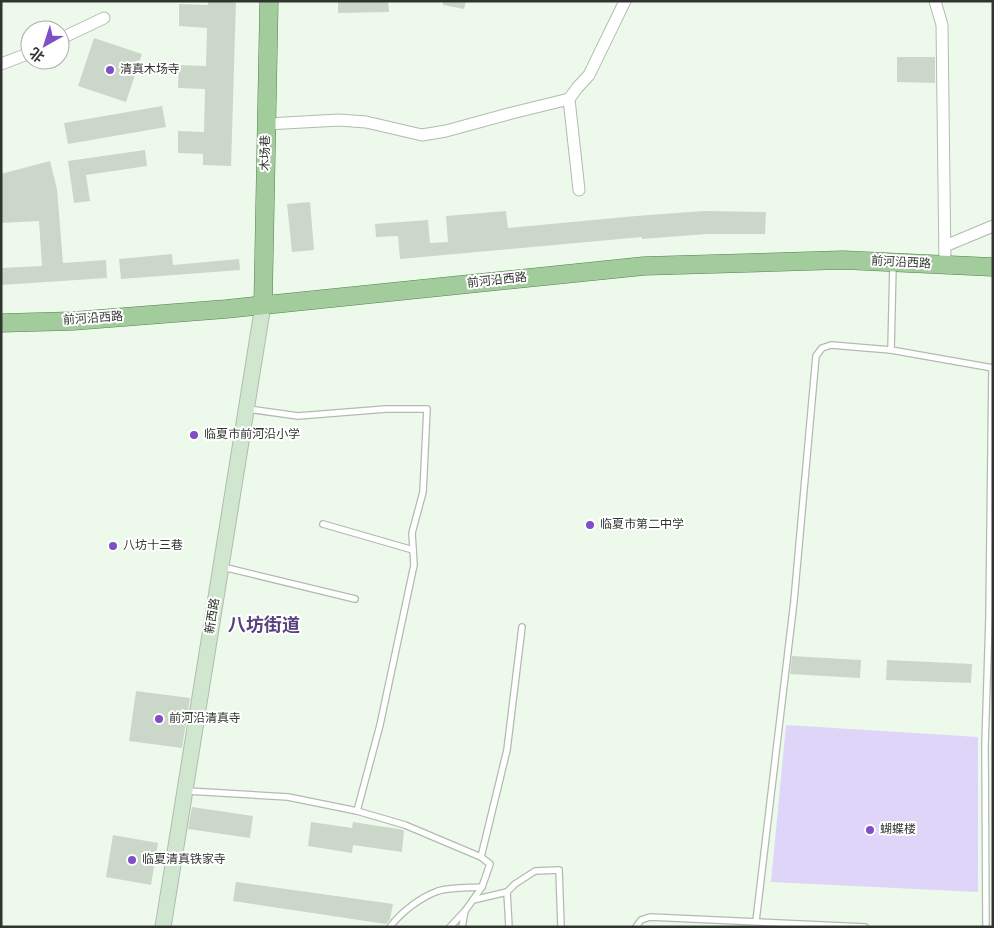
<svg xmlns="http://www.w3.org/2000/svg" width="994" height="928" viewBox="0 0 994 928" font-family="Overpass,'Noto Sans SC',sans-serif">
<style>
.green{fill:#dfd5f9}
.building{fill:#cbd8c9}
.lines{fill:none;stroke-linecap:round;stroke-linejoin:round}
.service-casing{stroke:#b0bcae;stroke-width:8}
.minor-casing{stroke:#b0bcae;stroke-width:13}
.secondary-casing{stroke:#b0bcae;stroke-width:17}
.primary-casing{stroke:#52814c;stroke-width:19}
.service{stroke:#fff;stroke-width:5.5}
.minor{stroke:#fff;stroke-width:11}
.secondary{stroke:#d1e6ce;stroke-width:15}
.primary{stroke:#a3cc9d;stroke-width:18}
.poi-dot{fill:#804fc7;stroke:#fff;stroke-width:2}
.labels{text-anchor:middle;dominant-baseline:central;stroke-width:4;stroke-linejoin:round;paint-order:stroke}
.poi-label{font-size:12px;fill:#303530;stroke:#fff;text-anchor:start}
.street-label{font-size:12px;fill:#303530;stroke:#fff}
.district-label{font-size:18px;font-weight:bold;fill:#57417e;stroke:#fff}
</style>
<rect width="100%" height="100%" fill="#edfaeb"/>
<polygon class="green" points="786,725 978,737 978,892 771,882"/>
<g class="building">
<polygon points="208,1 236,1 231,166 203,165 203,154 178,153 178,131 204,132 205,89 178,88 179,65 206,66 207,28 179,26 179,4 208,5"/>
<polygon points="338,1 388,1 389,12 338,13"/>
<polygon points="443,1 466,1 464,9 443,5"/>
<polygon points="94,38 142,54 126,102 78,86"/>
<polygon points="897,57 935,57 935,83 897,82"/>
<polygon points="162,106 166,127 68,144 64,123"/>
<polygon points="145,150 147,166 86,175 90,201 74,203 68,161"/>
<polygon points="50,161 57,189 63,263 106,260 107,278 1,285 1,268 42,266 39,221 1,223 1,174"/>
<polygon points="310,202 314,250 292,252 287,204"/>
<polygon points="506,211 508,228 636,216 704,211 766,212 765,234 707,234 642,239 642,237 400,259 398,236 376,237 375,224 428,220 430,243 448,242 446,216"/>
<polygon points="172,254 173,265 239,259 240,270 121,279 119,259"/>
<polygon points="792,656 861,660 860,678 790,674"/>
<polygon points="887,660 972,664 971,683 886,680"/>
<polygon points="136,691 190,698 182,748 129,741"/>
<polygon points="192,807 253,816 250,838 188,829"/>
<polygon points="311,822 352,828 353,822 404,830 402,852 353,845 352,853 308,846"/>
<polygon points="113,835 158,843 151,885 106,877"/>
<polygon points="236,882 393,904 390,919 386,924 233,901"/>
</g>
<g class="lines">
<defs>
<g id="service">
<polyline points="891,350 893,264"/>
<polyline points="248,409 298,416 386,409 427,409 423,492 412,533 414,565 380,725 357,811"/>
<polyline points="323,524 413,550"/>
<polyline points="223,567 355,599"/>
<polyline points="187,791 288,797 357,811 405,825 481,857 490,864 482,887 465,911 450,927"/>
<polyline points="481,857 507,750 522,627"/>
<polyline points="507,892 509,927"/>
<polyline points="473,900 507,892 515,884 535,871 559,870 561,927"/>
<polyline points="756,921 794,601 816,356 822,348 831,345 891,350 993,368"/>
<path d="M 390,927 C 401,912 421,897 438,891 C 451,887 469,888 482,887"/>
<polyline points="462,927 465,911"/>
<polyline points="636,927 641,920 650,917 865,927"/>
<polyline points="986,927 985,745 989,618 992,368"/>
</g>
<g id="minor">
<polyline points="935,1 942,25 945,265"/>
<polyline points="60,39 104,18"/>
<polyline points="1,64 30,53"/>
<polyline points="267,124 339,120 366,122 422,135 446,131 512,113 569,99"/>
<polyline points="579,190 569,99 577,88 589,75 625,1"/>
<polyline points="945,246 993,226"/>
</g>
<polyline id="secondary" points="163,927 263,305"/>
<g id="primary">
<polyline points="263,305 269,1"/>
<polyline points="1,323 73,321 226,309 644,266 843,260 993,267"/>
</g>
</defs>
<use href="#service" class="service-casing"/>
<use href="#minor" class="minor-casing"/>
<use href="#secondary" class="secondary-casing"/>
<use href="#primary" class="primary-casing"/>
<use href="#service" class="service"/>
<use href="#minor" class="minor"/>
<use href="#secondary" class="secondary"/>
<use href="#primary" class="primary"/>
</g>
<g class="poi-dot">
<circle cx="110" cy="70" r="5"/>
<circle cx="194" cy="435" r="5"/>
<circle cx="590" cy="525" r="5"/>
<circle cx="113" cy="546" r="5"/>
<circle cx="159" cy="719" r="5"/>
<circle cx="870" cy="830" r="5"/>
<circle cx="132" cy="860" r="5"/>
</g>
<g class="labels">
<g class="poi-label">
<text x="120" y="70">清真木场寺</text>
<text x="204" y="435">临夏市前河沿小学</text>
<text x="600" y="525">临夏市第二中学</text>
<text x="123" y="546">八坊十三巷</text>
<text x="169" y="719">前河沿清真寺</text>
<text x="880" y="830">蝴蝶楼</text>
<text x="142" y="860">临夏清真铁家寺</text>
</g>
<g class="street-label">
<text transform="translate(266 153) rotate(-89)">木场巷</text>
<text transform="translate(901 263) rotate(3)">前河沿西路</text>
<text transform="translate(497 281) rotate(-6)">前河沿西路</text>
<text transform="translate(93 319) rotate(-4)">前河沿西路</text>
<text transform="translate(213 616) rotate(-81)">新西路</text>
</g>
<g class="district-label">
<text x="264" y="626">八坊街道</text>
</g>
</g>
<rect width="994" height="928" fill="none" stroke="#303530" stroke-width="5"/>
<g transform="translate(45 45) rotate(219)"><circle r="24" fill="#ffffff" stroke="#acaeac"/>
<path d="M0-4L9 19L0 12L-9 19Z" fill="#804fc7"/>
<text y="-8" font-size="14" font-weight="bold" text-anchor="middle" fill="#303530">北</text>
</g>
</svg>
